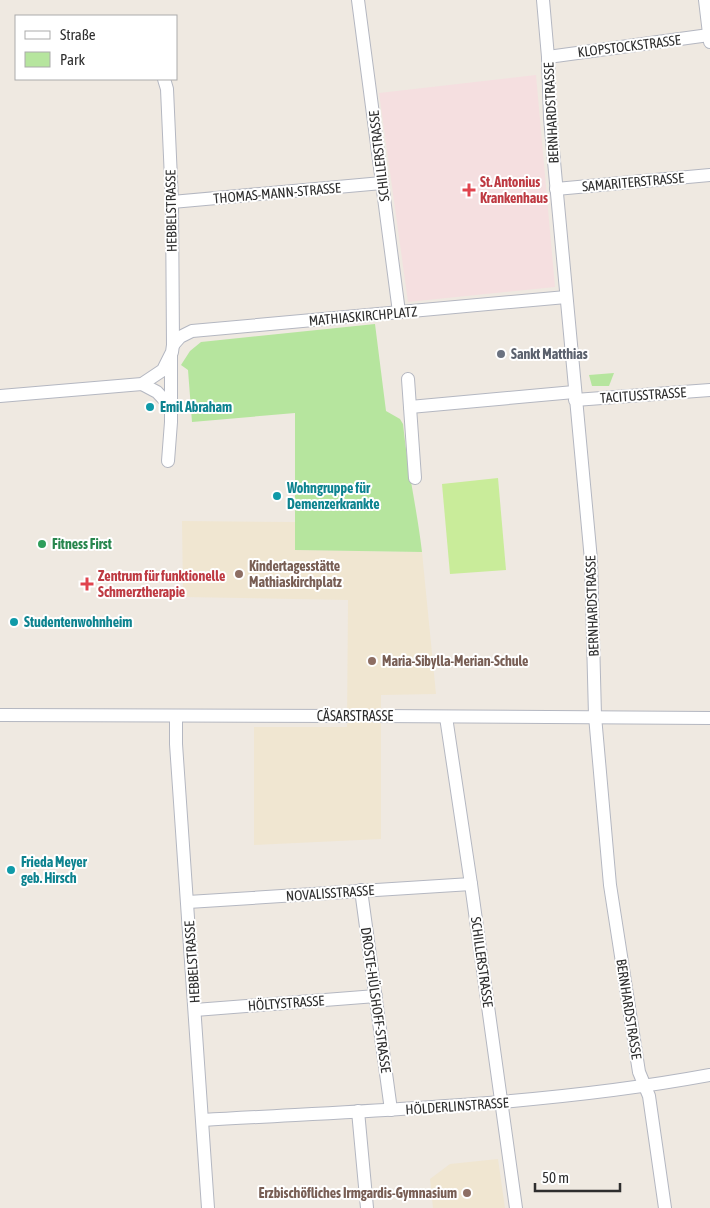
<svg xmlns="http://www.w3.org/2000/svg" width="710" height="1208" viewBox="0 0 710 1208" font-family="'Asap Condensed',sans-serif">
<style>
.education{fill:#f0e6d1}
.medical{fill:#f5dfe0}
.green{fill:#b6e59e}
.pitch{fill:#c9ec9a}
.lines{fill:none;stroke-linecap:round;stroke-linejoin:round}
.pedestrian-casing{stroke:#b4b7c1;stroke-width:10}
.minor-casing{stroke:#b4b7c1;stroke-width:14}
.pedestrian{stroke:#fff;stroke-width:9}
.minor{stroke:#fff;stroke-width:12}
.health-dot{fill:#e0444e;stroke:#fff;stroke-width:2}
.worship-dot{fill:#6b7280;stroke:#fff;stroke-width:2}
.culture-dot{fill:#0f9aa8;stroke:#fff;stroke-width:2}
.leisure-dot{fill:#2e9e5b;stroke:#fff;stroke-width:2}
.education-dot{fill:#8d6e63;stroke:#fff;stroke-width:2}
.labels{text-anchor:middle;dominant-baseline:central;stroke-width:4;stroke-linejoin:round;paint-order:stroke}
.street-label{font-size:14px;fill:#2e2e2e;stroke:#fff}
.health-label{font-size:14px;font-weight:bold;fill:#be3a42;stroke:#fff;text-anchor:start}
.worship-label{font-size:14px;font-weight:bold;fill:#5b616d;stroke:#fff;text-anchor:start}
.culture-label{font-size:14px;font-weight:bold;fill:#0d838f;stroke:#fff;text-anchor:start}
.leisure-label{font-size:14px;font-weight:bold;fill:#27864d;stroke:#fff;text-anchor:start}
.education-label{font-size:14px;font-weight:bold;fill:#785e54;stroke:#fff;text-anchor:start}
</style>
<rect width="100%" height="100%" fill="#efe9e1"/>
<g class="education">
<polygon points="182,521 295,522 295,550 422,552 436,694 381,695 381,839 254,845 254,727 347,727 348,600 183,597"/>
<polygon points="498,1159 505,1208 433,1208 430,1179 450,1164"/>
</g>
<polygon class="medical" points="536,75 555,287 408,302 379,93"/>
<g class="green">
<path d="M 375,324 L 386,411 L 400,419 L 403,424 C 407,467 417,509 422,552 L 295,550 L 295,413 L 192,422 L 188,370 L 181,365 L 190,351 L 201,342 Z"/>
<polygon points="614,373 609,386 592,386 589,375"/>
</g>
<polygon class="pitch" points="498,478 506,570 450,574 442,484"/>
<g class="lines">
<defs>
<polyline id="pedestrian" points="347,716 376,716"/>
<g id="minor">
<polyline points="358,0 399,312"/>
<polyline points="543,0 548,57 550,118 591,560 595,716 610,885 639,1072 649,1096 665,1208"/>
<polyline points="705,0 710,42"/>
<polyline points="548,57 709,35"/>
<polyline points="556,189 710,175"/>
<polyline points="172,202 382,183"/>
<polyline points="173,345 180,337 192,331 566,297"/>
<polyline points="408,379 415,478"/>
<polyline points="142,384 157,392 171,407"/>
<polyline points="0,396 142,384 163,370 172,352 173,345 172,202 167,89 164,79"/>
<polyline points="575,400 710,390"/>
<polyline points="410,407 574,392"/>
<polyline points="168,461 171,422 171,356"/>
<polyline points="0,715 347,716"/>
<polyline points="176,716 176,744 208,1208"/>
<polyline points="376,716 710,718"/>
<polyline points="446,717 471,884 516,1208"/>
<polyline points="361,890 391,1110"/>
<polyline points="188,902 471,884"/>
<polyline points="195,1010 376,996"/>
<polyline points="358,1111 367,1208"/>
<path d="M 203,1120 C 373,1110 543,1106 710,1075"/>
</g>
</defs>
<use href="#pedestrian" class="pedestrian-casing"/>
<use href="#minor" class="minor-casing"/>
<use href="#pedestrian" class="pedestrian"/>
<use href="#minor" class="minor"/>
</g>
<g class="health-dot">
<path d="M466.5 182.5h5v5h5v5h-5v5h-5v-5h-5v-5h5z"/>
<path d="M84.5 576.5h5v5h5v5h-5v5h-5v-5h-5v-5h5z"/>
</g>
<circle class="worship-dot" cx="501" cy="354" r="5"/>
<g class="culture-dot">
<circle cx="150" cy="407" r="5"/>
<circle cx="277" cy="496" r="5"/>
<circle cx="14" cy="622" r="5"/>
<circle cx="11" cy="870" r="5"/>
</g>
<circle class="leisure-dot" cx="42" cy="544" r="5"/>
<g class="education-dot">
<circle cx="239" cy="574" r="5"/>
<circle cx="372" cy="661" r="5"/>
<circle cx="467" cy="1193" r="5"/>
</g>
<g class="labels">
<g class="street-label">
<text transform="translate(629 46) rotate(-7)">KLOPSTOCKSTRASSE</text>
<text transform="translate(551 113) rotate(-93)">BERNHARDSTRASSE</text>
<text transform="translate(379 156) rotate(-97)">SCHILLERSTRASSE</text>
<text transform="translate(633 182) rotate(-5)">SAMARITERSTRASSE</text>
<text transform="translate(277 193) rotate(-5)">THOMAS-MANN-STRASSE</text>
<text transform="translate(171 211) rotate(-91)">HEBBELSTRASSE</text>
<text transform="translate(363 316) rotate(-5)">MATHIASKIRCHPLATZ</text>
<text transform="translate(643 395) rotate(-4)">TACITUSSTRASSE</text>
<text transform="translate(592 606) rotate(-92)">BERNHARDSTRASSE</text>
<text x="355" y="716">CÄSARSTRASSE</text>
<text transform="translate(330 893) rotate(-4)">NOVALISSTRASSE</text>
<text transform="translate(192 962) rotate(-94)">HEBBELSTRASSE</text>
<text transform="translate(482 962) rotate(82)">SCHILLERSTRASSE</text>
<text transform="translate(376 1000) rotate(82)">DROSTE-HÜLSHOFF-STRASSE</text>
<text transform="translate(286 1003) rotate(-4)">HÖLTYSTRASSE</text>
<text transform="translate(629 1009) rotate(81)">BERNHARDSTRASSE</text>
<text transform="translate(457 1106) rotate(-4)">HÖLDERLINSTRASSE</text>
</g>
<g class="health-label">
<text x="480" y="182">St. Antonius<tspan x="480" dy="16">Krankenhaus</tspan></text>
<text x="98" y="576">Zentrum für funktionelle<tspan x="98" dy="16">Schmerztherapie</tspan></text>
</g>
<g class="worship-label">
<text x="511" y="354">Sankt Matthias</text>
</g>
<g class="culture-label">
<text x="160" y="407">Emil Abraham</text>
<text x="287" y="488">Wohngruppe für<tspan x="287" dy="16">Demenzerkrankte</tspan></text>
<text x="24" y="622">Studentenwohnheim</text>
<text x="21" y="862">Frieda Meyer<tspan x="21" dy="16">geb. Hirsch</tspan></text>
</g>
<g class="leisure-label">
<text x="52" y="544">Fitness First</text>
</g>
<g class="education-label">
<text x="249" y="566">Kindertagesstätte<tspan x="249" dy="16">Mathiaskirchplatz</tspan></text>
<text x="382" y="661">Maria-Sibylla-Merian-Schule</text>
<text x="457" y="1193" text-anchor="end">Erzbischöfliches Irmgardis-Gymnasium</text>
</g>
</g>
<rect x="15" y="15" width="162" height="65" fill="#ffffff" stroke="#ababab"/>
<rect x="25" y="31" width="25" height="8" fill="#ffffff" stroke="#ababab"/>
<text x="60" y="40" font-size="15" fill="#2e2e2e">Straße</text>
<rect x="25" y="52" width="25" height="15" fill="#b6e59e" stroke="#ababab"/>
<text x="60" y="65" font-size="15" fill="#2e2e2e">Park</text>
<path d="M535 1183v8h85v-8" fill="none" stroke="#2e2e2e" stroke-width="2.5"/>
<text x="542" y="1183" font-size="15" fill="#2e2e2e" stroke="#ffffff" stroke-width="4" paint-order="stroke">50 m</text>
</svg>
